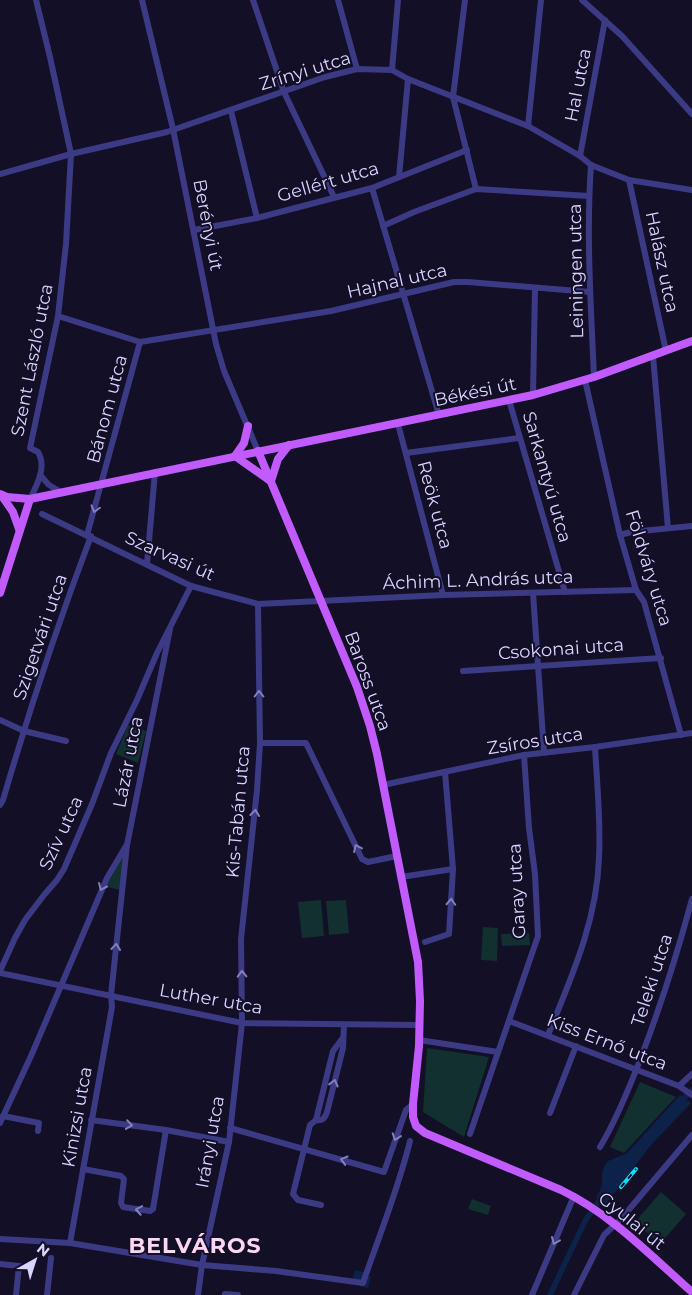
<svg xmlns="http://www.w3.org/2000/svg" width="692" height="1295" viewBox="0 0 692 1295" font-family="Montserrat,sans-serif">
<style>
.green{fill:#12302f}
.water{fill:#0c2248}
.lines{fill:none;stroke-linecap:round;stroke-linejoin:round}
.canal{stroke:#0c2248;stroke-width:5.5}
.minor{stroke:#3d3a85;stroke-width:6}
.major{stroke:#c25bff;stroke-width:8}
.rail-casing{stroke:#00e5ff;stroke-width:4}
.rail{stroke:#130f26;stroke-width:2;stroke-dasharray:5.5;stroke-linecap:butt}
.oneway{stroke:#837fbc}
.labels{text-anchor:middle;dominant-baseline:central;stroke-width:4;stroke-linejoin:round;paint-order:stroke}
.street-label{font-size:18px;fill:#d9d4ff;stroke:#130f26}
.district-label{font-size:22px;font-weight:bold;letter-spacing:1px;fill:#ffd6f0;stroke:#130f26}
</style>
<rect width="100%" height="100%" fill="#130f26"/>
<g class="green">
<polygon points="128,725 146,731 138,763 116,754"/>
<polygon points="121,858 124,858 120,890 106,887"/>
<polygon points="321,900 324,936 302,938 298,902"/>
<polygon points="346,900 349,933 329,935 326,901"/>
<polygon points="483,927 498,928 497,961 481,960"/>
<polygon points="529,933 530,945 502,946 501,934"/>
<polygon points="427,1048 489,1057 464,1137 423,1112"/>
<polygon points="640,1082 676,1097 624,1153 610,1147"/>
<polygon points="661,1192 686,1214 660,1244 635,1222"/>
<polygon points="472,1199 491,1206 488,1215 468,1209"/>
</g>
<g class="water">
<path d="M 680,1095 L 691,1103 L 651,1145 L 606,1204 L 596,1197 C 608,1182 596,1175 608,1161 L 627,1153 Z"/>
<polygon points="355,1270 367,1273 366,1275 371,1277 368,1288 360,1286 361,1281 353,1279"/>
</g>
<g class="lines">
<g class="canal">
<polyline points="678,1104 692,1090"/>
<polyline points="550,1295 585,1221 604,1194"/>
</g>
<g class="minor">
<polyline points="142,0 173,129 216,344 224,371 258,451"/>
<polyline points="253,0 284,92 334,197"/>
<polyline points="338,0 357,69"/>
<polyline points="465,0 453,97 476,189"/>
<polyline points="582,0 622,36 692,114"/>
<polyline points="392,70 398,0"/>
<polyline points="231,111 257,218"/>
<polyline points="528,126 541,0"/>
<polyline points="580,156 605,20"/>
<path d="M 591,165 C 586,236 591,306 594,377"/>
<polyline points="0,174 71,154 167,132 325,77 357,69 392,70 408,79 528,126 580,156 591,165 629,180 692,190"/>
<polyline points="399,177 408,79"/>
<polyline points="629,180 666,351"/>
<polyline points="372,188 439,415"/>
<polyline points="383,226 414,212 476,189 589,196"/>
<polyline points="194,230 257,218 372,188 467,150"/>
<polyline points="58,316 140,342 331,311 454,282 468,282 590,292"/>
<polyline points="653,356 668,528"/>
<polyline points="585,380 620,535 636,590 644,602 681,735"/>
<polyline points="533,395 535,288"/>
<polyline points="509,400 565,592"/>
<polyline points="398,424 443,595"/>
<polyline points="406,453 519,438"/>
<polyline points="40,475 49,485 61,492"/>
<path d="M 30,499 C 37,485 47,467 38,452 L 30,448 L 58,316 L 66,244 L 71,154 L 50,57 L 36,0"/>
<polyline points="42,514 191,586 258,604 443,595 636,590"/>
<polyline points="87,535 140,342"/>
<polyline points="620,535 631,532 692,526"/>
<polyline points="147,564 155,472"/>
<polyline points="533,593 544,752"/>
<polyline points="463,671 661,658"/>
<polyline points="0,720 24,731 66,741"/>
<polyline points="260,743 306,743 362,859 368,862 397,856"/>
<polyline points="383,785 524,755 595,747 692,733"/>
<path d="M 0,805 L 3,800 C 29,711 58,623 91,536"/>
<polyline points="401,877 453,869 445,772"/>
<polyline points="425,942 449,934 453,869"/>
<polyline points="0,971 15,938 25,920 44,895 57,880 64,869 92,804 111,753 137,700 157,653 191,586"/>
<polyline points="0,973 242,1023 419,1025"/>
<polyline points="509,1021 679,1086 692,1095"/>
<path d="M 548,1035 C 571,978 597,921 599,858 C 601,821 597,784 595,747"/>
<polyline points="419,1040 498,1052"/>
<polyline points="679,1086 692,1074"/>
<polyline points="550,1113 576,1046"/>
<polyline points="3,1116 39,1123 38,1131"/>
<polyline points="91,1120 166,1130 229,1142"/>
<polyline points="316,1120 333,1051 342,1039"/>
<polyline points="0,1123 31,1056 107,878 126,846"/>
<polyline points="230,1128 384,1172 406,1110 413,1104"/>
<polyline points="470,1134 538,936 535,874 529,828 524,755"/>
<path d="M 600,1147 C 618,1117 631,1084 643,1052 C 662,1002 678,951 692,899"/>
<polyline points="83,1169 121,1176 124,1179 121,1203 123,1207 150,1211 153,1209 166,1130"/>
<path d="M 321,1205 L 298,1200 L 293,1194 L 310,1125 L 316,1120 C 323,1121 325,1118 327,1112 L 343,1048 L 344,1025"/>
<path d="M 0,1239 L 70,1243 L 202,1265 L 276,1271 L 363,1283 C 379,1236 398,1190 410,1141"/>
<polyline points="70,1243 112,1007 111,995 127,845 170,629"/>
<polyline points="0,1264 19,1266 16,1295"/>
<polyline points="47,1295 51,1258"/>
<polyline points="198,1295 202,1265 229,1142 242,1023 241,939 257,790 260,743 258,604"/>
<polyline points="225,1295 225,1294 238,1295"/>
<polyline points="532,1295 574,1196"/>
<polyline points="574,1295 604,1235 621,1219 692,1135"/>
</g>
<g class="major">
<path d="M 258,451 L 357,687 L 370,726 L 377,754 L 418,962 L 420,1001 L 419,1046 L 413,1104 L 413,1117 L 416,1126 L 425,1133 L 561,1190 C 611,1214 651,1256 692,1292"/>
<polyline points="235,456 269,480"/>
<polyline points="235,456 244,443 248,426"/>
<polyline points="271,481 278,459 289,445"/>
<polyline points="0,494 7,497 30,499 533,395 594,377 692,341"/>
<polyline points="2,496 13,512 19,529"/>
<polyline points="0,593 30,499"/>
</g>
<defs>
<polyline id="rail" points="621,1187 636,1169"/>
</defs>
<use href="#rail" class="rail-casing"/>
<use href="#rail" class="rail"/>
</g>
<defs><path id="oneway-chevron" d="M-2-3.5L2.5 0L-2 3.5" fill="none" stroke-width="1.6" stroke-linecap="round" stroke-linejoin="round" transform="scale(1.25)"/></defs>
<g class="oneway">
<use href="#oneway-chevron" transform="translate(95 509) rotate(106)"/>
<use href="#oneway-chevron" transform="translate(259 694) rotate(-90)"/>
<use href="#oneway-chevron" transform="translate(255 813) rotate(-84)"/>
<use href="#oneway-chevron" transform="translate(357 848) rotate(-115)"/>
<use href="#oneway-chevron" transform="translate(102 887) rotate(114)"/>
<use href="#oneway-chevron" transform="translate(451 902) rotate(-87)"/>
<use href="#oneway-chevron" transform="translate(116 947) rotate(-84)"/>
<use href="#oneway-chevron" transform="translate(242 974) rotate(-91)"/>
<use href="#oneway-chevron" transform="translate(334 1083) rotate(-76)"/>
<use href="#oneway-chevron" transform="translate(129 1125) rotate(8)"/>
<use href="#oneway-chevron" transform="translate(396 1137) rotate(109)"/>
<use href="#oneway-chevron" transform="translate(344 1160) rotate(-164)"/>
<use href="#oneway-chevron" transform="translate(139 1210) rotate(-170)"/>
<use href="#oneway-chevron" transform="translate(555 1241) rotate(113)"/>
</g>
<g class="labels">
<g class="street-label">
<text transform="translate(305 71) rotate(-17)">Zrínyi utca</text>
<text transform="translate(578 85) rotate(-79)">Hal utca</text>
<text transform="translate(328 182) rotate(-16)">Gellért utca</text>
<text transform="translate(208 225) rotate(79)">Berényi út</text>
<text transform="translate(662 262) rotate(78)">Halász utca</text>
<text transform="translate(576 271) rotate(-91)">Leiningen utca</text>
<text transform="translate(397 281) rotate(-13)">Hajnal utca</text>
<text transform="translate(32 360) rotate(-79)">Szent László utca</text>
<text transform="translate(475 392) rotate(-12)">Békési út</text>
<text transform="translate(107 409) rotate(-75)">Bánom utca</text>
<text transform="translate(547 477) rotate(74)">Sarkantyú utca</text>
<text transform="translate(435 505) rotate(75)">Reök utca</text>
<text transform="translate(170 556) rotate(24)">Szarvasi út</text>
<text transform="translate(649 568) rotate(73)">Földváry utca</text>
<text transform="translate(478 580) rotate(-2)">Áchim L. András utca</text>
<text transform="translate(40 637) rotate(-71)">Szigetvári utca</text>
<text transform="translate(561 649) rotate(-4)">Csokonai utca</text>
<text transform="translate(368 681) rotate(70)">Baross utca</text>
<text transform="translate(535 741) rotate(-9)">Zsíros utca</text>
<text transform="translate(128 762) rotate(-79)">Lázár utca</text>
<text transform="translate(238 812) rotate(-85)">Kis-Tabán utca</text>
<text transform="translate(61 833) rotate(-65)">Szív utca</text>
<text transform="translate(517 891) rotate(-93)">Garay utca</text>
<text transform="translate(652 980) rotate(-72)">Teleki utca</text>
<text transform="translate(211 999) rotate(10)">Luther utca</text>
<text transform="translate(607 1042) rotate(21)">Kiss Ernő utca</text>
<text transform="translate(77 1117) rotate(-80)">Kinizsi utca</text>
<text transform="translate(210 1142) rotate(-80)">Irányi utca</text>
<text transform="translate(632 1221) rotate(39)">Gyulai út</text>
</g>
<g class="district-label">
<text x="195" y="1245">BELVÁROS</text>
</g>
</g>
<g transform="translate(35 1260) rotate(39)" stroke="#130f26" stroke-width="4" paint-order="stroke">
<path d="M0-4L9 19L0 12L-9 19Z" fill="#d9d4ff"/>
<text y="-8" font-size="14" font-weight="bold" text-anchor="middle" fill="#d9d4ff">N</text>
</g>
</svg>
